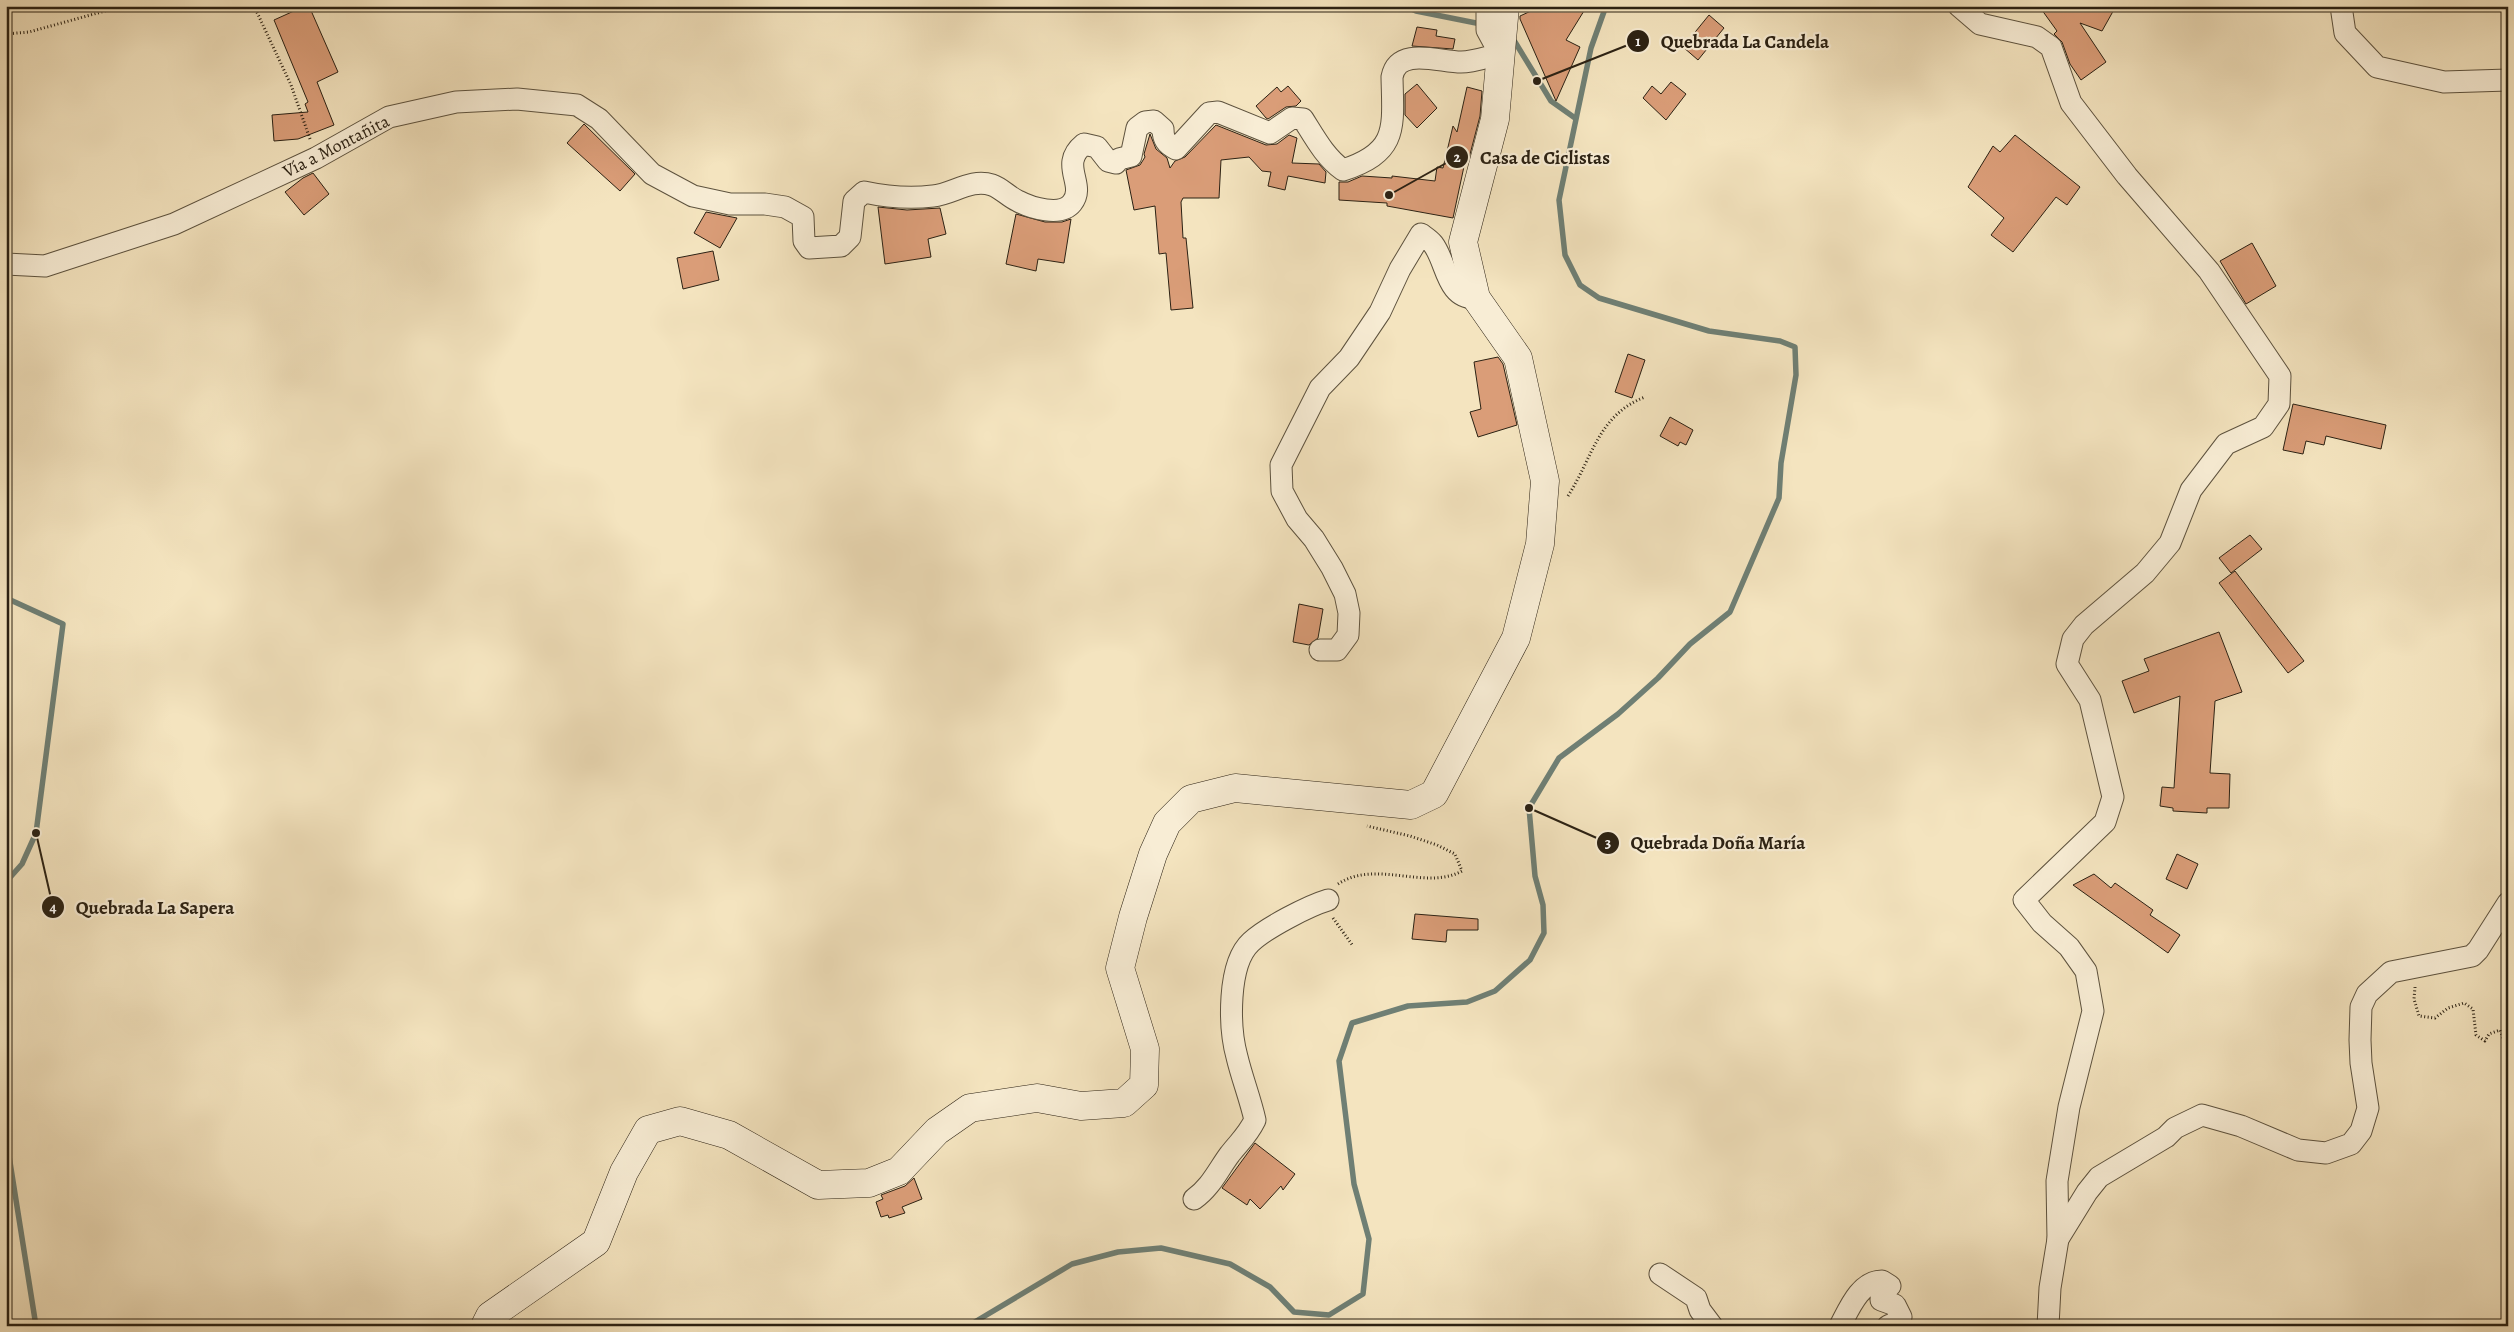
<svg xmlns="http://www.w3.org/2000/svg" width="2514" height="1332" viewBox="0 0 2514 1332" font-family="Alegreya,serif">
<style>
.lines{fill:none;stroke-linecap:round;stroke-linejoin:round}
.stream{stroke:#6f7f74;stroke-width:5.5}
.building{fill:#da9d78;stroke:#2b2113}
.street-casing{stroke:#5d523e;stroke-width:23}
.secondary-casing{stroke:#2b2113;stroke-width:29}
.path{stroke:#2b2113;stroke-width:3;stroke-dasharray:1 2.5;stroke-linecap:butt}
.street{stroke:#f8edd5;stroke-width:21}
.secondary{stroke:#f8edd5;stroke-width:28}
.labels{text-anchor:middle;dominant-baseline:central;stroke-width:4.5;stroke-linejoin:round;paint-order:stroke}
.street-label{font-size:18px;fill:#2b2113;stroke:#f8edd5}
.leader{fill:none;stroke:#2b2113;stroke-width:2}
.callout-dot{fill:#2b2113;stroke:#f8edd5;stroke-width:2}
.mark-label{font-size:15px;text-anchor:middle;font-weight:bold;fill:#fff}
.callout-label{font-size:19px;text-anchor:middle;font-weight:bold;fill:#2b2113;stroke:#f8edd5;stroke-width:4.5;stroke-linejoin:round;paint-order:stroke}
</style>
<rect width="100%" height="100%" fill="#f4e4bf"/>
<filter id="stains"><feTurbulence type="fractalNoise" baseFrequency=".004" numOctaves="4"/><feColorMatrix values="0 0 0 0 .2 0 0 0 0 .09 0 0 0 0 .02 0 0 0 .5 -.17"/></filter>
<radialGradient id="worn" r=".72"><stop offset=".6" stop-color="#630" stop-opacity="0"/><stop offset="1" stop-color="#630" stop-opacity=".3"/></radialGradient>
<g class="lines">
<g class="stream">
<polyline points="1405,6 1416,11 1476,23"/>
<polyline points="1515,42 1551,101 1575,118"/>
<polyline points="6,598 63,624 36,833 22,864 6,882"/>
<polyline points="6,1137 36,1326"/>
<polyline points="968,1326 1072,1264 1118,1252 1161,1248 1230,1264 1270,1287 1294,1312 1329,1315 1363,1294 1369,1239 1354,1184 1339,1061 1352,1023 1408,1006 1467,1002 1495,991 1530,960 1544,933 1543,905 1535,876 1529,808 1559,758 1618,714 1658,678 1690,644 1730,612 1779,498 1781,463 1796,375 1795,347 1780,341 1709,331 1599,298 1580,285 1565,255 1559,200 1591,48 1606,6"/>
</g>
</g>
<g class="building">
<polygon points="305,6 309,6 338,72 317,82 334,125 298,139 274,141 272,115 308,112 305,104 308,102 274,20"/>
<polygon points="1542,6 1587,6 1566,40 1580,47 1556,101 1520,19 1520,16"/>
<polygon points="2039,6 2116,6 2102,31 2080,23 2106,62 2081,80 2070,64 2062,42 2054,34 2057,31"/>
<polygon points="1709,15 1724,28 1698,60 1683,47"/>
<polygon points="1417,27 1437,30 1436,36 1455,39 1453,49 1412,46"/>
<polygon points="1671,82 1686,94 1666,120 1643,98 1652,86 1661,94"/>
<polygon points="1417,84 1437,108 1417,128 1405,115 1405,94"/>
<polygon points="1288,86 1301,101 1296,106 1286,107 1268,119 1266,118 1256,106 1277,87 1281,92"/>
<polygon points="1467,87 1482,91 1480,116 1469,158 1466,157 1453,218 1387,206 1387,203 1339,200 1339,182 1348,182 1362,176 1392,178 1392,176 1435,181 1437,167 1443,168 1453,126 1457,132"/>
<polygon points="584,124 635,174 620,191 567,143"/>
<polygon points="1216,125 1266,145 1277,144 1289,135 1297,138 1292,163 1319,164 1326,172 1325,183 1288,176 1285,190 1268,186 1271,172 1262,171 1249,157 1221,160 1219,198 1183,198 1181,202 1183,238 1186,238 1193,308 1171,310 1166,253 1159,254 1155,206 1134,210 1126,170 1140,165 1145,157 1144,154 1150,134 1156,149 1167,158 1170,168 1175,161 1185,157"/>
<polygon points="2015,135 2080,187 2067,205 2056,197 2013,252 1991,235 2004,218 1968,187 1993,146 2000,152"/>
<polygon points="313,173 329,194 304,215 285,192 303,178"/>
<polygon points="878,207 907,210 940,208 946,234 928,239 931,257 885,264"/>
<polygon points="706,212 737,218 720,248 694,233"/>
<polygon points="1016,214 1045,222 1062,222 1071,219 1064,263 1038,259 1036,271 1006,264"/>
<polygon points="2252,243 2276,286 2246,304 2220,261"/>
<polygon points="713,251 719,280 683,289 677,258"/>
<polygon points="1628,354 1645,360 1632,398 1615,392"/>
<polygon points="1498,357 1503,364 1517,425 1478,437 1470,412 1481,409 1474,362"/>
<polygon points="2293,404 2386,425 2381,449 2326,436 2324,445 2306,441 2303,454 2283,450"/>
<polygon points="1670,417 1693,430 1686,445 1680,442 1678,446 1660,436"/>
<polygon points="2250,535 2262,549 2231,573 2219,558"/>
<polygon points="2235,571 2304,661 2288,673 2219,583"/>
<polygon points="1299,604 1323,609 1318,638 1309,645 1293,642"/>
<polygon points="2219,632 2242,692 2215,701 2210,773 2230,774 2229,808 2207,808 2207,813 2173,811 2173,808 2160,806 2162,787 2174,788 2180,696 2134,713 2122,681 2149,671 2144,659"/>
<polygon points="2177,854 2198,864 2187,889 2166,879"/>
<polygon points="2094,874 2111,888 2115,883 2153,910 2150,915 2180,935 2168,953 2073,885"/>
<polygon points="1415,914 1478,919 1478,930 1447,930 1446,942 1412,939"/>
<polygon points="1255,1143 1295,1174 1283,1190 1281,1186 1260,1209 1250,1199 1247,1205 1222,1188"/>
<polygon points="914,1178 922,1199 902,1207 905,1213 889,1218 888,1215 881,1217 876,1202 883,1199 881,1195 905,1186"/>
</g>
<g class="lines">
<defs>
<g id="street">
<polyline points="1959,6 1980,24 2037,37 2051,47 2071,103 2127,176 2209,271 2280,376 2279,404 2263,427 2226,444 2191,490 2170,543 2145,573 2084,625 2073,639 2067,664 2090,700 2113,797 2105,822 2024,900 2042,923 2069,947 2086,971 2093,1011 2069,1107 2057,1181 2058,1239 2050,1288 2048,1326"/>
<polyline points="2341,6 2345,33 2377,67 2444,82 2508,80"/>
<path d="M 6,264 L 45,266 L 174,224 L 316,158 L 389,117 L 456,102 L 517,99 L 577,105 L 599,119 L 652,174 L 693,196 L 730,204 L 765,204 L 785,207 L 803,217 L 804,241 L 809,248 L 841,246 L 850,237 L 854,201 L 864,192 C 887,197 909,199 933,196 C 953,194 971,178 992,185 C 1001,188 1009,197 1018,201 C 1031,208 1061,217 1072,203 C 1087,184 1058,165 1084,144 L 1097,147 L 1108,161 L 1116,163 L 1119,159 L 1131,156 L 1137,128 L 1145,122 L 1154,121 L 1163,129 C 1163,139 1166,144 1176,149 L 1209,113 L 1218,112 L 1270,133 L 1292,118 L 1303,119 C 1315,138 1325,157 1343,170 C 1399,152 1393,127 1392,77 C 1398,46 1439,62 1461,62 C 1473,62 1487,57 1500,54 L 1487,30 L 1487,6"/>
<path d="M 1320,650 L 1337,650 L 1348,635 L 1349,613 L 1345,594 L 1332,568 L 1314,539 L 1297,519 L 1282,491 L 1281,465 L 1320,388 L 1349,358 L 1380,312 L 1400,269 L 1421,234 C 1425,237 1430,240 1433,244 C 1447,262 1446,299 1476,298"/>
<path d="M 1194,1199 C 1211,1187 1218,1170 1230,1154 C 1241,1140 1247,1136 1255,1120 C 1250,1098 1242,1078 1237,1057 C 1229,1028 1227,964 1251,942 C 1266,928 1308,906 1328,900"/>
<polyline points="2058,1239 2087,1192 2099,1177 2166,1137 2175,1128 2202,1115 2241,1126 2298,1150 2326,1153 2351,1144 2361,1131 2368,1108 2361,1063 2360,1040 2361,1007 2367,994 2391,972 2472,956 2478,950 2508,903"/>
<polyline points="1660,1274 1696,1298 1700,1310 1712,1326"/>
<path d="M 1840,1326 C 1849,1309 1860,1281 1882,1281 L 1890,1286 L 1882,1289 L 1881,1300 L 1895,1305 L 1901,1317 L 1899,1321 L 1888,1326"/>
</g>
<polyline id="secondary" points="485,1326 490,1316 596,1242 624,1172 648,1130 680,1121 729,1135 818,1185 869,1183 899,1171 937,1131 970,1108 1037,1098 1081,1106 1124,1103 1144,1085 1145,1049 1120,968 1133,917 1153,854 1167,823 1191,799 1235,788 1411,805 1434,794 1516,638 1540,544 1545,481 1518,358 1476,298 1463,242 1495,119 1505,6"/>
</defs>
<use href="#street" class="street-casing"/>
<use href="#secondary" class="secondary-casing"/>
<g class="path">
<polyline points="254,6 291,85 310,139"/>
<polyline points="6,34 29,32 123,6"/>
<path d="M 1568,496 C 1593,457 1598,415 1645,397"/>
<path d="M 1338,884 C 1375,859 1426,891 1462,871 L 1455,854 L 1437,845 L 1410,836 L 1367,826"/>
<polyline points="1333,918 1353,946"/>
<polyline points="2415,987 2414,999 2419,1016 2435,1018 2448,1008 2464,1003 2473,1009 2476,1035 2485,1041 2489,1034 2500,1030 2505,1044 2508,1063"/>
</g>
<use href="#street" class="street"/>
<use href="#secondary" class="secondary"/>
</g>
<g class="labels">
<g class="street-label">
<text transform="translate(336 146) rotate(-27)">Vía a Montañita</text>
</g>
</g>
<path class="leader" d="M1537 81L1638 41M1389 195L1457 157M1529 808L1608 843M36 833L53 907"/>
<g class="callout-dot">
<circle cx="1537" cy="81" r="5"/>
<circle cx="1389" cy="195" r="5"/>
<circle cx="1529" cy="808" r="5"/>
<circle cx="36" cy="833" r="5"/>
<circle cx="1638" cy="41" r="12"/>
<circle cx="1457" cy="157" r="12"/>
<circle cx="1608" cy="843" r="12"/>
<circle cx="53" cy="907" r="12"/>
</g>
<g class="mark-label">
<text x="1638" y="46">1</text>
<text x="1457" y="162">2</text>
<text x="1608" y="848">3</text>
<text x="53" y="912">4</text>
</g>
<g class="callout-label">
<text x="1745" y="48">Quebrada La Candela</text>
<text x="1545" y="164">Casa de Ciclistas</text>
<text x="1718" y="849">Quebrada Doña María</text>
<text x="155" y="914">Quebrada La Sapera</text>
</g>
<rect width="2514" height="1332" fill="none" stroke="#f4e4bf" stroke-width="25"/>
<rect x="8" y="8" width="2499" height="1317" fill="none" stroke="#2b2113" stroke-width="2.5"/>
<rect x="12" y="12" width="2489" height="1307" fill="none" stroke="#2b2113"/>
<rect width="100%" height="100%" filter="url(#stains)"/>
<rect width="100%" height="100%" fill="url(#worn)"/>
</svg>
